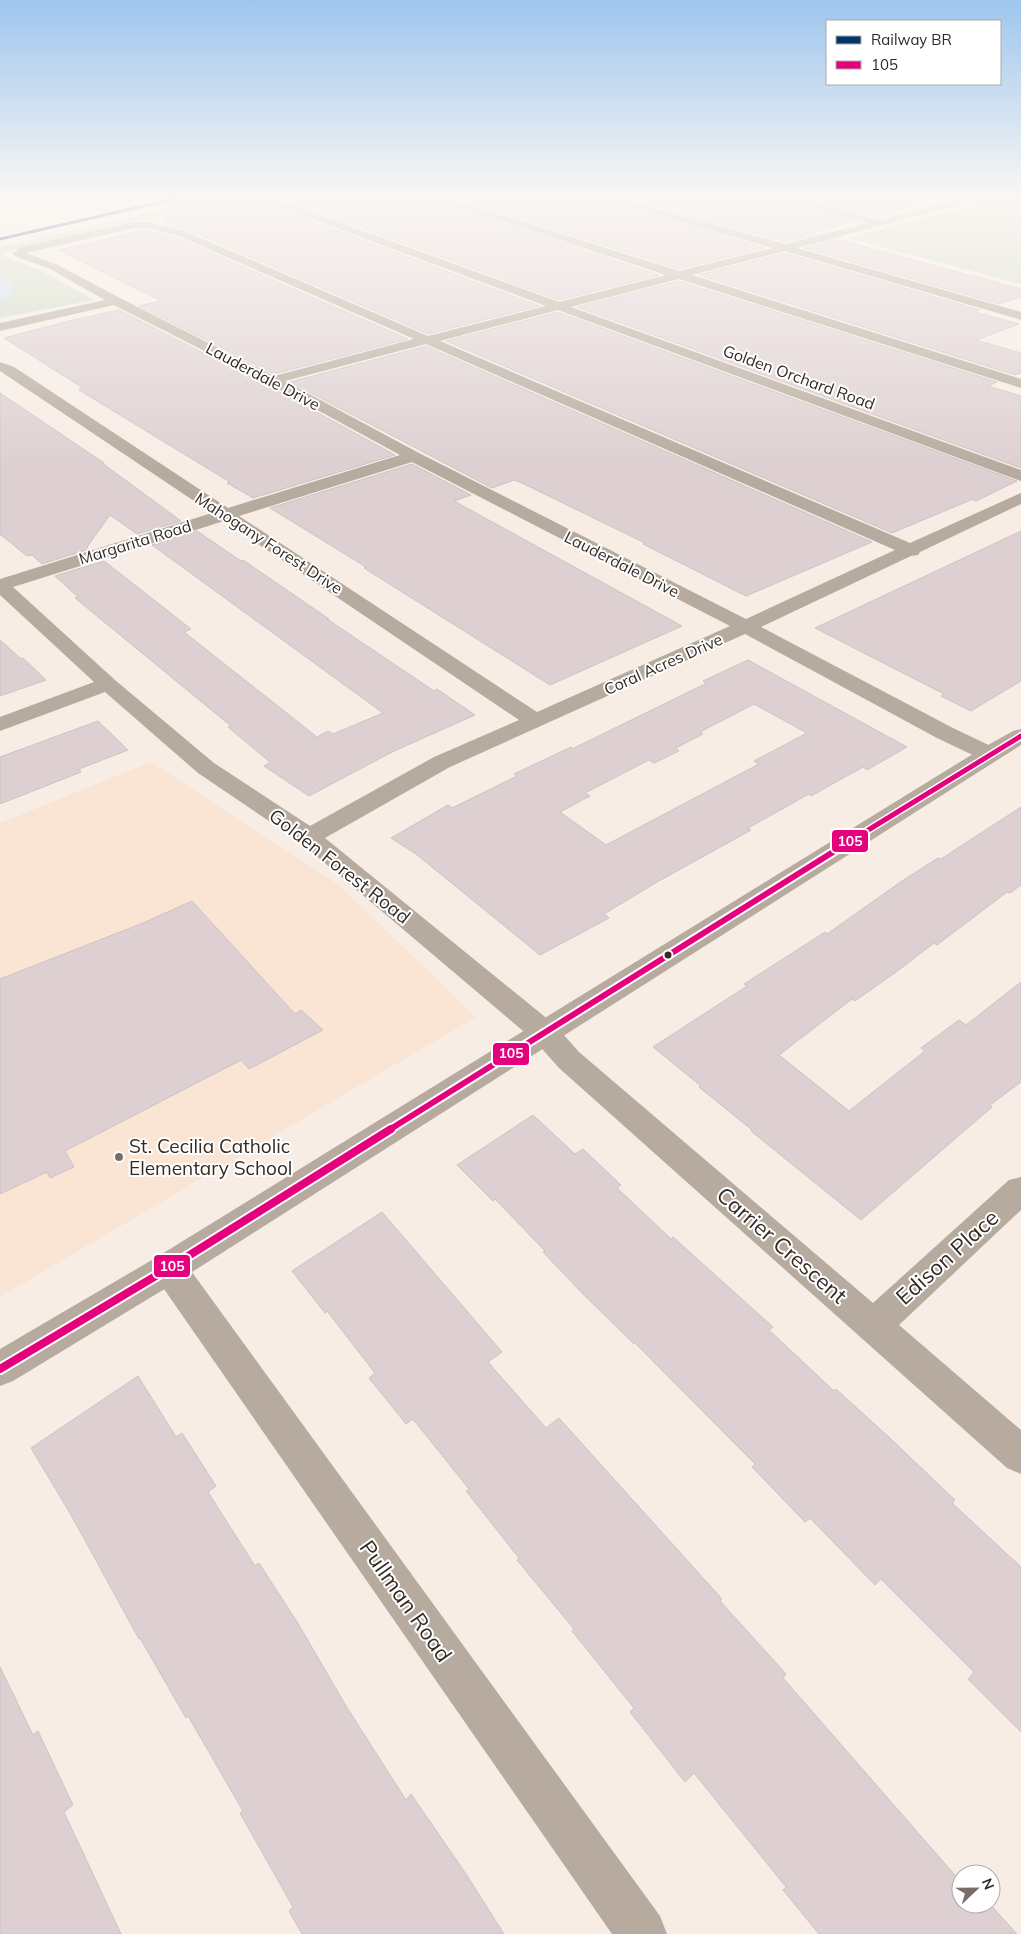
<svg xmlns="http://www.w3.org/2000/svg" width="1021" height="1934" viewBox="0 0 1021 1934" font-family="Mulish,sans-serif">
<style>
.built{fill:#fae5d5}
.green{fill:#d1dbc6}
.water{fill:#cee0f7}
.building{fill:#ded0d2;stroke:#ccc3c2;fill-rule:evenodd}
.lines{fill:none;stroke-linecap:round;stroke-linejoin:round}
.minor{fill:#b6ab9e;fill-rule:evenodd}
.tertiary{fill:#b6ab9e;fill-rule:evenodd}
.bus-1-far2-casing{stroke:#fff;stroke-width:8}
.bus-1-far1-casing{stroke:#fff;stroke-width:10}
.bus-1-casing{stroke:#fff;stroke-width:12}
.bus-1-far2{stroke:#e5007d;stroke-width:5}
.bus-1-far1{stroke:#e5007d;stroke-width:6}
.bus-1{stroke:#e5007d;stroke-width:8}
.rail-1-casing{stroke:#fff;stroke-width:4.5}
.rail-1{stroke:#003768;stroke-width:3}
.bus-dot{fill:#332a23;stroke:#fff;stroke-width:2}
.poi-dot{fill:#786e67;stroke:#fff;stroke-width:2}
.labels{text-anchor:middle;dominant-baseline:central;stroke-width:4;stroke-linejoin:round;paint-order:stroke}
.far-street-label{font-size:16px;fill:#332a23;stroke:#fff}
.street-label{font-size:19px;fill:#332a23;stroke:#fff}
.poi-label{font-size:19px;fill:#332a23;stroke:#fff;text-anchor:start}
.near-street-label{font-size:22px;fill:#332a23;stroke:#fff}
.line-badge{stroke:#fff;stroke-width:2}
.badge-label{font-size:14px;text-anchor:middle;font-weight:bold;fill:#fff}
</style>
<rect width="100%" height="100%" fill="#f7ede5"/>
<polygon class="built" points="151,762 339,885 476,1017 0,1297 0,823"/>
<g class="green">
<polygon points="220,197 245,199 154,220 138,220 8,251 2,256 36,268 94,300 0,318 0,247"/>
<polygon points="1003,197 1021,197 1021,284 848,238"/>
</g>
<polygon class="water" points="0,278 9,279 15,294 0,300"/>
<g class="building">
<polygon points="160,197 249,197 255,204 287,212 540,306 428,334 190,231 166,225"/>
<polygon points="269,197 427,197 659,275 559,300 296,204"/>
<polygon points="452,197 597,197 765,248 679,269"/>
<polygon points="624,197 774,197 855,221 810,233 816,234 785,242"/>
<polygon points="801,197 914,197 915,206 874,217"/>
<polygon points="143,230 180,239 408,339 274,374 139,306 161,301 59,250"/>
<polygon points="836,239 1021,289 1021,297 999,304 804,248"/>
<polygon points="785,253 980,310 975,312 1019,324 976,340 1021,353 1021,373 1015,375 699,275"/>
<polygon points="679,281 997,382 988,386 1021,396 1021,468 577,307"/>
<polygon points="119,310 276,390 395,455 253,498 227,483 230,482 79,390 83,388 4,338 69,321"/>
<polygon points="558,312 1017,481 976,501 973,499 892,533 446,341"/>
<polygon points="426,346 872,542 746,596 643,544 645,543 524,484 514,480 492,488 290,382"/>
<polygon points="0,393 104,463 102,463 181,521 137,534 110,515 87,547 89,549 42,564 32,555 27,556 0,534"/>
<polygon points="412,464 471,495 454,501 682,626 550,685 364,568 366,567 270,508"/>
<polygon points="197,531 241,561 243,560 329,619 327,619 434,691 437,689 475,715 394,751 309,796 264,766 270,762 228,727 231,726 75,598 78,597 55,576 104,561 191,629 184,632 317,737 328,731 333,734 383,713 152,545"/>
<polygon points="1021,531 1021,681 971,711 941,696 944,694 815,628"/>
<polygon points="0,640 21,659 23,658 46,680 0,696"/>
<path d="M 748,660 L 907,747 L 867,770 L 863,767 L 811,796 L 809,794 L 748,828 L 751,830 L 657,882 L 604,914 L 609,918 L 540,955 L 416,854 L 391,838 L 448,805 L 452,808 L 517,776 L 514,774 L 571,747 L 572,749 L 707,683 L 703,681 ZM 754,704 L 807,733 L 754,761 L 759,764 L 606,845 L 560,812 L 590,796 L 585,793 L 649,760 L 654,763 L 679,751 L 676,748 L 703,734 L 700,732 Z"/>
<polygon points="98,721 128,750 79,769 81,772 0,804 0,757"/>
<polygon points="1021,807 1021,885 1010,893 1007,892 937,945 934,943 896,972 855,1001 852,999 779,1055 849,1111 925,1051 921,1048 959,1020 966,1025 1021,982 1021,1082 990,1105 992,1107 861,1220 751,1131 752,1130 699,1087 701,1086 653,1047 747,986 744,984 825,932 827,934 902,881 938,858 941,859"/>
<polygon points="192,901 295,1014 301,1010 323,1030 249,1069 241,1060 65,1151 74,1167 50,1178 47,1172 0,1194 0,979 143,923"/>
<polygon points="533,1115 575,1154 583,1149 621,1185 617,1188 671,1239 673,1237 773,1327 769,1330 834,1391 836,1389 891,1439 955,1500 952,1503 1021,1567 1021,1732 968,1679 974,1672 881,1579 875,1585 810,1518 805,1522 752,1467 755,1464 635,1343 634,1344 582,1293 543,1252 545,1251 495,1199 493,1201 457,1165"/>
<polygon points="382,1212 502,1352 488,1362 546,1428 559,1418 722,1599 720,1601 786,1674 783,1678 961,1882 961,1904 990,1904 1017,1934 819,1934 783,1890 786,1887 694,1773 685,1782 630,1712 634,1708 572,1631 574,1629 517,1560 519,1558 466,1491 469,1489 413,1419 406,1424 369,1378 375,1373 327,1311 325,1313 292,1271"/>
<polygon points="138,1376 176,1437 182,1433 216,1486 208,1492 255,1566 259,1563 299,1625 346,1706 406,1800 411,1794 466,1874 504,1934 302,1934 289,1911 293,1907 240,1813 243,1811 188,1716 186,1718 140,1638 139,1639 70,1513 31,1448"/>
<polygon points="0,1667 33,1735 38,1731 73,1805 64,1812 121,1934 0,1934"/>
</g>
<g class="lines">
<g class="minor">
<path d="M 251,197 L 261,197 L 295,206 L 559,302 L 666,275 L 429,197 L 445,197 L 679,271 L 772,248 L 599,197 L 616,197 L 785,244 L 868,223 L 776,197 L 793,197 L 880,220 L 968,197 L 986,197 L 797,248 L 1021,312 L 1021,320 L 785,251 L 692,275 L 1021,379 L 1021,388 L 679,279 L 571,307 L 1021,470 L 1021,481 L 558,310 L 440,341 L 910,543 L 1021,493 L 1021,504 L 920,552 L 918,555 L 911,556 L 761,627 L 953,728 L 997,749 L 1000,754 L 997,759 L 989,761 L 981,759 L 937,738 L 745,634 L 450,767 L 325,838 L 555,1025 L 579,1052 L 873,1303 L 1009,1180 L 1021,1177 L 1021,1210 L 899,1325 L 1021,1430 L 1021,1474 L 1007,1468 L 559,1068 L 535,1041 L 300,842 L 198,773 L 105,692 L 0,731 L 0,717 L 94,682 L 0,595 L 0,579 L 212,513 L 0,371 L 0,362 L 14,367 L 228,508 L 400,455 L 277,388 L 114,305 L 0,331 L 0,323 L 105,300 L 50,269 L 15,256 L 13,254 L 20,247 L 135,222 L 150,222 L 189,233 L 428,336 L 546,306 L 288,210 L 255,202 ZM 135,228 L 149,228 L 181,237 L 414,339 L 274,376 L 120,298 L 58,265 L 26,253 ZM 426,344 L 895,550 L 746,619 L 419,453 L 285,381 ZM 412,462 L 730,626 L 537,712 L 239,516 ZM 224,521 L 519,720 L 434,757 L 310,826 L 214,763 L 115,680 L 13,587 Z"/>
<polygon points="169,1253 181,1257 660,1916 667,1934 612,1934 157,1279 152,1268 157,1257"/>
</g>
<polygon class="tertiary" points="1021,729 1021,745 181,1279 13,1381 0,1386 0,1349 157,1257 981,749 1013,731"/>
<defs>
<polyline id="bus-1-far2" points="839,848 1021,736"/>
<polyline id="bus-1-far1" points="389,1130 841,847"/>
<polyline id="bus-1" points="0,1369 169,1268 391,1129"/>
</defs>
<use href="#bus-1-far2" class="bus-1-far2-casing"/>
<use href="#bus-1-far1" class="bus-1-far1-casing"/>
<use href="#bus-1" class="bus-1-casing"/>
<use href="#bus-1-far2" class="bus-1-far2"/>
<use href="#bus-1-far1" class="bus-1-far1"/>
<use href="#bus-1" class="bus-1"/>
<defs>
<polyline id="rail-1" points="0,239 183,197"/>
</defs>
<use href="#rail-1" class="rail-1-casing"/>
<use href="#rail-1" class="rail-1"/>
</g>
<linearGradient id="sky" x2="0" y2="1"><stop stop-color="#9dc6ee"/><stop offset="0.42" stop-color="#fbf7f3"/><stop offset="1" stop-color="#fbf7f3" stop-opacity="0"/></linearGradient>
<rect width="1021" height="468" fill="url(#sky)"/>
<circle class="bus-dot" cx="668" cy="955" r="4.5"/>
<circle class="poi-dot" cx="119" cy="1157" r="5"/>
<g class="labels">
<g class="far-street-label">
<text transform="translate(263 376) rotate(28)">Lauderdale Drive</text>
<text transform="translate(799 377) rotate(20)">Golden Orchard Road</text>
<text transform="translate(135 542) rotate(-17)">Margarita Road</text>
<text transform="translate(269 543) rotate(33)">Mahogany Forest Drive</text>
<text transform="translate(622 564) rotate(27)">Lauderdale Drive</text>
<text transform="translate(663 664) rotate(-24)">Coral Acres Drive</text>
</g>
<g class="street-label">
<text transform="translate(340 866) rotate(38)">Golden Forest Road</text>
</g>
<g class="poi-label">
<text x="129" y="1146">St. Cecilia Catholic<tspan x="129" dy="22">Elementary School</tspan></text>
</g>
<g class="near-street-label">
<text transform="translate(782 1245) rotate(41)">Carrier Crescent</text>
<text transform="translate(947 1257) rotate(-42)">Edison Place</text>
<text transform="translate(406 1601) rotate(55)">Pullman Road</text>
</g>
</g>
<g class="line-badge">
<rect x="831" y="829" width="38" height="24" rx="5" fill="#e5007d"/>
<rect x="492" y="1042" width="38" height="24" rx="5" fill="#e5007d"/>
<rect x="153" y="1254" width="38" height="24" rx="5" fill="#e5007d"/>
</g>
<g class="badge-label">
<text x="850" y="846">105</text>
<text x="511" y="1058">105</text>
<text x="172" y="1271">105</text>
</g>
<rect x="826" y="20" width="175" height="65" fill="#ffffff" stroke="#adaaa7"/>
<rect x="836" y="36" width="25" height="8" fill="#003768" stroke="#adaaa7"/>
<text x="871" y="45" font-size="15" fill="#332a23">Railway BR</text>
<rect x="836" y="61" width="25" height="8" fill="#e5007d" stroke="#adaaa7"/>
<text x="871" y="70" font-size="15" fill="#332a23">105</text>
<g transform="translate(976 1889) rotate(68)"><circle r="24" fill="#ffffff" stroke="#adaaa7"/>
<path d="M0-4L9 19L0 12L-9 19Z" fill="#786e67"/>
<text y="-8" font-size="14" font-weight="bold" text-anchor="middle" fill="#332a23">N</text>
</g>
</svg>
